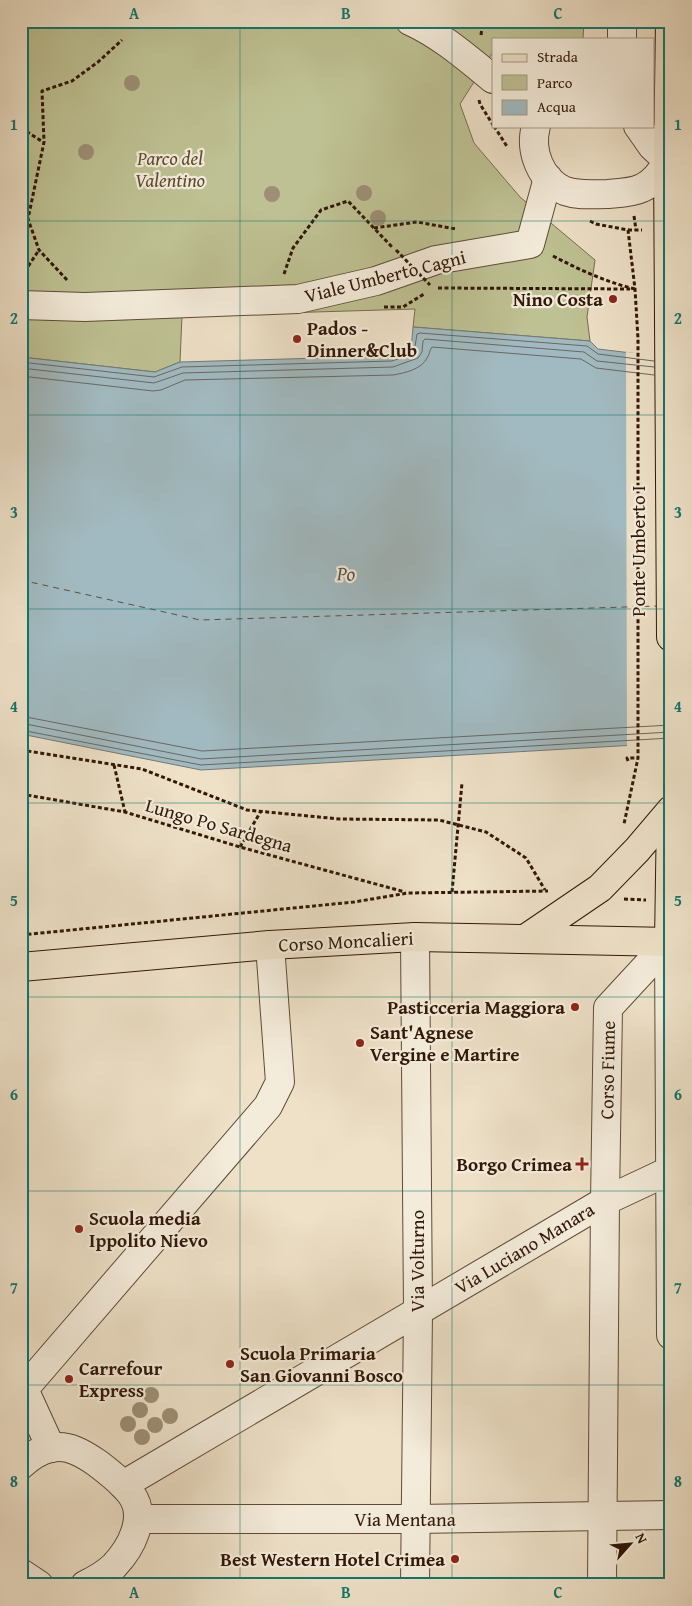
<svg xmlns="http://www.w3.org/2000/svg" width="692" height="1606" viewBox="0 0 692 1606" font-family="'Gentium Book Plus',serif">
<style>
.green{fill:#bec193;stroke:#786c4d}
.water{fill:#a1bac1;stroke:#747977}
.pier{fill:#eee1c8}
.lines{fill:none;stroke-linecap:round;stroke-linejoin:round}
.shore{stroke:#696864;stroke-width:1}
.ferry{stroke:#585048;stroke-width:1;stroke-dasharray:6 5;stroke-linecap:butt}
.minor-casing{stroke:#604a37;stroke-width:30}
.major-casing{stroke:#311707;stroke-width:30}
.path{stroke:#311707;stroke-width:3;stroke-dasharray:4 2.5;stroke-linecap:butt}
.minor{stroke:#f4ecdb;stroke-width:28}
.major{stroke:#eee1c8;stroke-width:28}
.tram{stroke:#311707;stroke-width:1}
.path-bridge{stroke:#311707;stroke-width:3;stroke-dasharray:4 2.5;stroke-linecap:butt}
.tree{fill:#9d8e75}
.grid{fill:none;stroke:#0f766e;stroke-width:1;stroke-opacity:0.55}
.poi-dot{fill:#8f2418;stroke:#f4ecdb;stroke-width:2}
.labels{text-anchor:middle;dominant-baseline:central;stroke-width:4.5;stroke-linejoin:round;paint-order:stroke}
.park-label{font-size:19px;font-style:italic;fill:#5b4a31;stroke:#f4ecdb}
.street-label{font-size:19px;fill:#311707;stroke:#f4ecdb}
.poi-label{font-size:19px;font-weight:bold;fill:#311707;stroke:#f4ecdb;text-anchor:start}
.water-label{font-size:20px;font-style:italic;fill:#585048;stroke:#f4ecdb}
.neatline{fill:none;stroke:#0f766e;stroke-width:2}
.grid-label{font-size:16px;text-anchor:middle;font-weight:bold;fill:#0f766e}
</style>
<rect width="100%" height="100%" fill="#eee1c8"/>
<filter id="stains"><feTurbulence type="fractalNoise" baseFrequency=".004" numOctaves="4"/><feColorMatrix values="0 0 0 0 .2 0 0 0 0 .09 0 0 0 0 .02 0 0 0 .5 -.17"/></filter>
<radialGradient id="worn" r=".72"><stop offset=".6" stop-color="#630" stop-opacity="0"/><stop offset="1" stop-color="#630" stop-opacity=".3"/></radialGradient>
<polygon class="green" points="21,21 584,21 583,39 493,39 493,52 460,104 474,143 520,197 595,260 587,317 590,341 413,327 415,309 182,316 180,362 155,372 21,357"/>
<polygon class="water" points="413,327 590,341 598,349 665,357 671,743 201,770 21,734 21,357 155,372 180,362 392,356 411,350"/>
<polygon class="pier" points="626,352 671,355 671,746 627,748"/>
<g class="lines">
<g class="shore">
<polyline points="21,362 154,377 182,367 392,361 414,353 417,334 420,333 587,346 598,354 654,361"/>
<polyline points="21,368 154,383 183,373 393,367 418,358 422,352 423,341 425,339 584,352 597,361 654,367"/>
<path d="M 21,376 L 153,391 L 161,390 L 185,380 L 393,375 C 405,373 422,369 427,358 C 430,354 429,351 432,347 L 581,359 L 596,368 L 654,375"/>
<polyline points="21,716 202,751 671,725"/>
<polyline points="21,723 201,759 671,732"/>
<polyline points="21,730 201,765 671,738"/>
</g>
<polyline class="ferry" points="21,580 200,620 658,606"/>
<defs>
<g id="minor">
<path d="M 410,21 C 441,35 467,58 493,79"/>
<polyline points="622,21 622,39"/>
<path d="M 536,126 C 529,151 541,181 565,191 C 579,196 594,194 608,194 C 619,193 631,193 642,188 C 654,183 662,171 668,161 L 652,146 L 638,126"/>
<polyline points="21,305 85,307 298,299 376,281 436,260 530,244 548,178"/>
<polyline points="669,942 671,1335"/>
<polyline points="51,1448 24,1389 268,1106 280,1082 270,945"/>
<path d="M 21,1465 C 30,1457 39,1450 51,1448 C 68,1444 84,1454 97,1463 C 109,1472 122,1482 131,1494 C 148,1517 131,1548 114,1566 C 105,1575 95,1580 85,1585"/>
<polyline points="123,1485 605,1201 671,1170"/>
<polyline points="139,1519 416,1519 671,1515"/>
<polyline points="21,1573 39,1585"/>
<polyline points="415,1585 418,1311 415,937"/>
<polyline points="602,1585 605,1201 608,1008 669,942"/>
</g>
<g id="major">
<polyline points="670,21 668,161 671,637"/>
<polyline points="525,939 600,888 637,850 671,810"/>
<polyline points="669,942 671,812"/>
<polyline points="21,967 270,945 415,937 671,942"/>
</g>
</defs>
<use href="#minor" class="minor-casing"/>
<use href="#major" class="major-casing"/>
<g class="path">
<polyline points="481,35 483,21"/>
<polyline points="479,100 480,104 493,125"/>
<polyline points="494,126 508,148"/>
<polyline points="21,128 43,142"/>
<polyline points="634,216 636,230"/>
<polyline points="590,221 596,224 628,230 635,289 638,339 638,758 624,824"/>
<polyline points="374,228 417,222 456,229"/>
<polyline points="628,230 642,230"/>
<path d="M 553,256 C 580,270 606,282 635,289"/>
<polyline points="284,274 293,248 321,210 348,201 393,248"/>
<polyline points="21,277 39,250"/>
<polyline points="67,280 39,250 28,219 44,142 42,91 72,81 98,62 122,40"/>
<polyline points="438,288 630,289"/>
<polyline points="384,307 403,307 424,294"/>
<polyline points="21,750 142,769 247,810 339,819 439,820 486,832 526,858 545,890"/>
<polyline points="628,761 627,758 638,758"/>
<polyline points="114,765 125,812"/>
<polyline points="21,794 125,812 240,847 405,892"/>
<polyline points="240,847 261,811"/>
<polyline points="452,892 462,783"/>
<polyline points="624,899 646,900"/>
<polyline points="21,935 354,902 408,893 548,891"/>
</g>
<use href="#minor" class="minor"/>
<use href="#major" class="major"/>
<polyline class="tram" points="660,21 671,42"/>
<polyline class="path-bridge" points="396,250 430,285"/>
</g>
<g class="tree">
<circle cx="132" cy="83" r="8"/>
<circle cx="86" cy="152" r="8"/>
<circle cx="364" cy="193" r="8"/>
<circle cx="272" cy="194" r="8"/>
<circle cx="378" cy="218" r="8"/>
<circle cx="151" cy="1395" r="8"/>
<circle cx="140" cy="1410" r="8"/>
<circle cx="170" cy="1416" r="8"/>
<circle cx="128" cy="1424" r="8"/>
<circle cx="155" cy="1425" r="8"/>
<circle cx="142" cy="1437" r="8"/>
</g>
<path class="grid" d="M 240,21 L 240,1585M 452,21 L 452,1585M 21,221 L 671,221M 21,415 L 671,415M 21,609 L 671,609M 21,803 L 671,803M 21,997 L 671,997M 21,1191 L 671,1191M 21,1385 L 671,1385"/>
<g class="poi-dot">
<circle cx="613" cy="299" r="5"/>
<circle cx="297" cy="339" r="5"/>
<circle cx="575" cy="1007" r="5"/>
<circle cx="360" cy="1043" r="5"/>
<path d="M579.5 1156.5h5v5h5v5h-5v5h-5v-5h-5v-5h5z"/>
<circle cx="79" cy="1229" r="5"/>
<circle cx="230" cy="1364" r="5"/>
<circle cx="69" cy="1379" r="5"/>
<circle cx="455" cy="1559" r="5"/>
</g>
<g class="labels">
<g class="park-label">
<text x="170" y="158">Parco del<tspan x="170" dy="22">Valentino</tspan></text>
</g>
<g class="street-label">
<text transform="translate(385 276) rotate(-14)">Viale Umberto Cagni</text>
<text transform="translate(638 551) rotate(-90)">Ponte Umberto I</text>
<text transform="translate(219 825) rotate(16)">Lungo Po Sardegna</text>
<text transform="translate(346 941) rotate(-3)">Corso Moncalieri</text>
<text transform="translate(607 1070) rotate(-89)">Corso Fiume</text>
<text transform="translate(524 1248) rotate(-31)">Via Luciano Manara</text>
<text transform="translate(417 1261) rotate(-90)">Via Volturno</text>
<text x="405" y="1519">Via Mentana</text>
</g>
<g class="poi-label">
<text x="603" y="299" text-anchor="end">Nino Costa</text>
<text x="307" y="328">Pados -<tspan x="307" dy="22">Dinner&amp;Club</tspan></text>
<text x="565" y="1007" text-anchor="end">Pasticceria Maggiora</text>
<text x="370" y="1032">Sant'Agnese<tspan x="370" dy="22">Vergine e Martire</tspan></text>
<text x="572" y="1164" text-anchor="end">Borgo Crimea</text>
<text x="89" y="1218">Scuola media<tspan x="89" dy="22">Ippolito Nievo</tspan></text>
<text x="240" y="1353">Scuola Primaria<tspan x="240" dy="22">San Giovanni Bosco</tspan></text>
<text x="79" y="1368">Carrefour<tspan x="79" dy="22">Express</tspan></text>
<text x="445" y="1559" text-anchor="end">Best Western Hotel Crimea</text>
</g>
<g class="water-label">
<text transform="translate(346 573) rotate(1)">Po</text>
</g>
</g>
<rect width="692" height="1606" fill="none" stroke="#eee1c8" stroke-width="55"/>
<rect x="492" y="38" width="162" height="90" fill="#f4ecdb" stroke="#a69786"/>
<rect x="502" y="54" width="25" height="8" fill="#eee1c8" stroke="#a69786"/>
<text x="537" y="62" font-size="15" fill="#311707">Strada</text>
<rect x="502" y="75" width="25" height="15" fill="#bec193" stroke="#a69786"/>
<text x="537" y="88" font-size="15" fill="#311707">Parco</text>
<rect x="502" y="100" width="25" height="15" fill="#a1bac1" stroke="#a69786"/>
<text x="537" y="112" font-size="15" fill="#311707">Acqua</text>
<g transform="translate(630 1544) rotate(63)" stroke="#f4ecdb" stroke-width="4" paint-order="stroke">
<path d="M0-4L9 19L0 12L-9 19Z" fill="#311707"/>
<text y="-8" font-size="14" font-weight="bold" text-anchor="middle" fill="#311707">N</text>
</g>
<rect x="28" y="28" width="636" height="1550" class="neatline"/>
<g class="grid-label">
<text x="134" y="19">A</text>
<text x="346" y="19">B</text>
<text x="558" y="19">C</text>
<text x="14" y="130">1</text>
<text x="678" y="130">1</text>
<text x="14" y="324">2</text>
<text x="678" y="324">2</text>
<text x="14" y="518">3</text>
<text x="678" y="518">3</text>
<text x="14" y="712">4</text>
<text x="678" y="712">4</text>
<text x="14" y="906">5</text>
<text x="678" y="906">5</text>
<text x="14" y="1100">6</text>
<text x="678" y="1100">6</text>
<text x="14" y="1293">7</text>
<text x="678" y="1293">7</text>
<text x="14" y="1487">8</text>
<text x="678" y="1487">8</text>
<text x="134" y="1598">A</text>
<text x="346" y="1598">B</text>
<text x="558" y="1598">C</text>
</g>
<rect width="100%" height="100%" filter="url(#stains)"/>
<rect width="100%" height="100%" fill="url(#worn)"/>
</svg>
